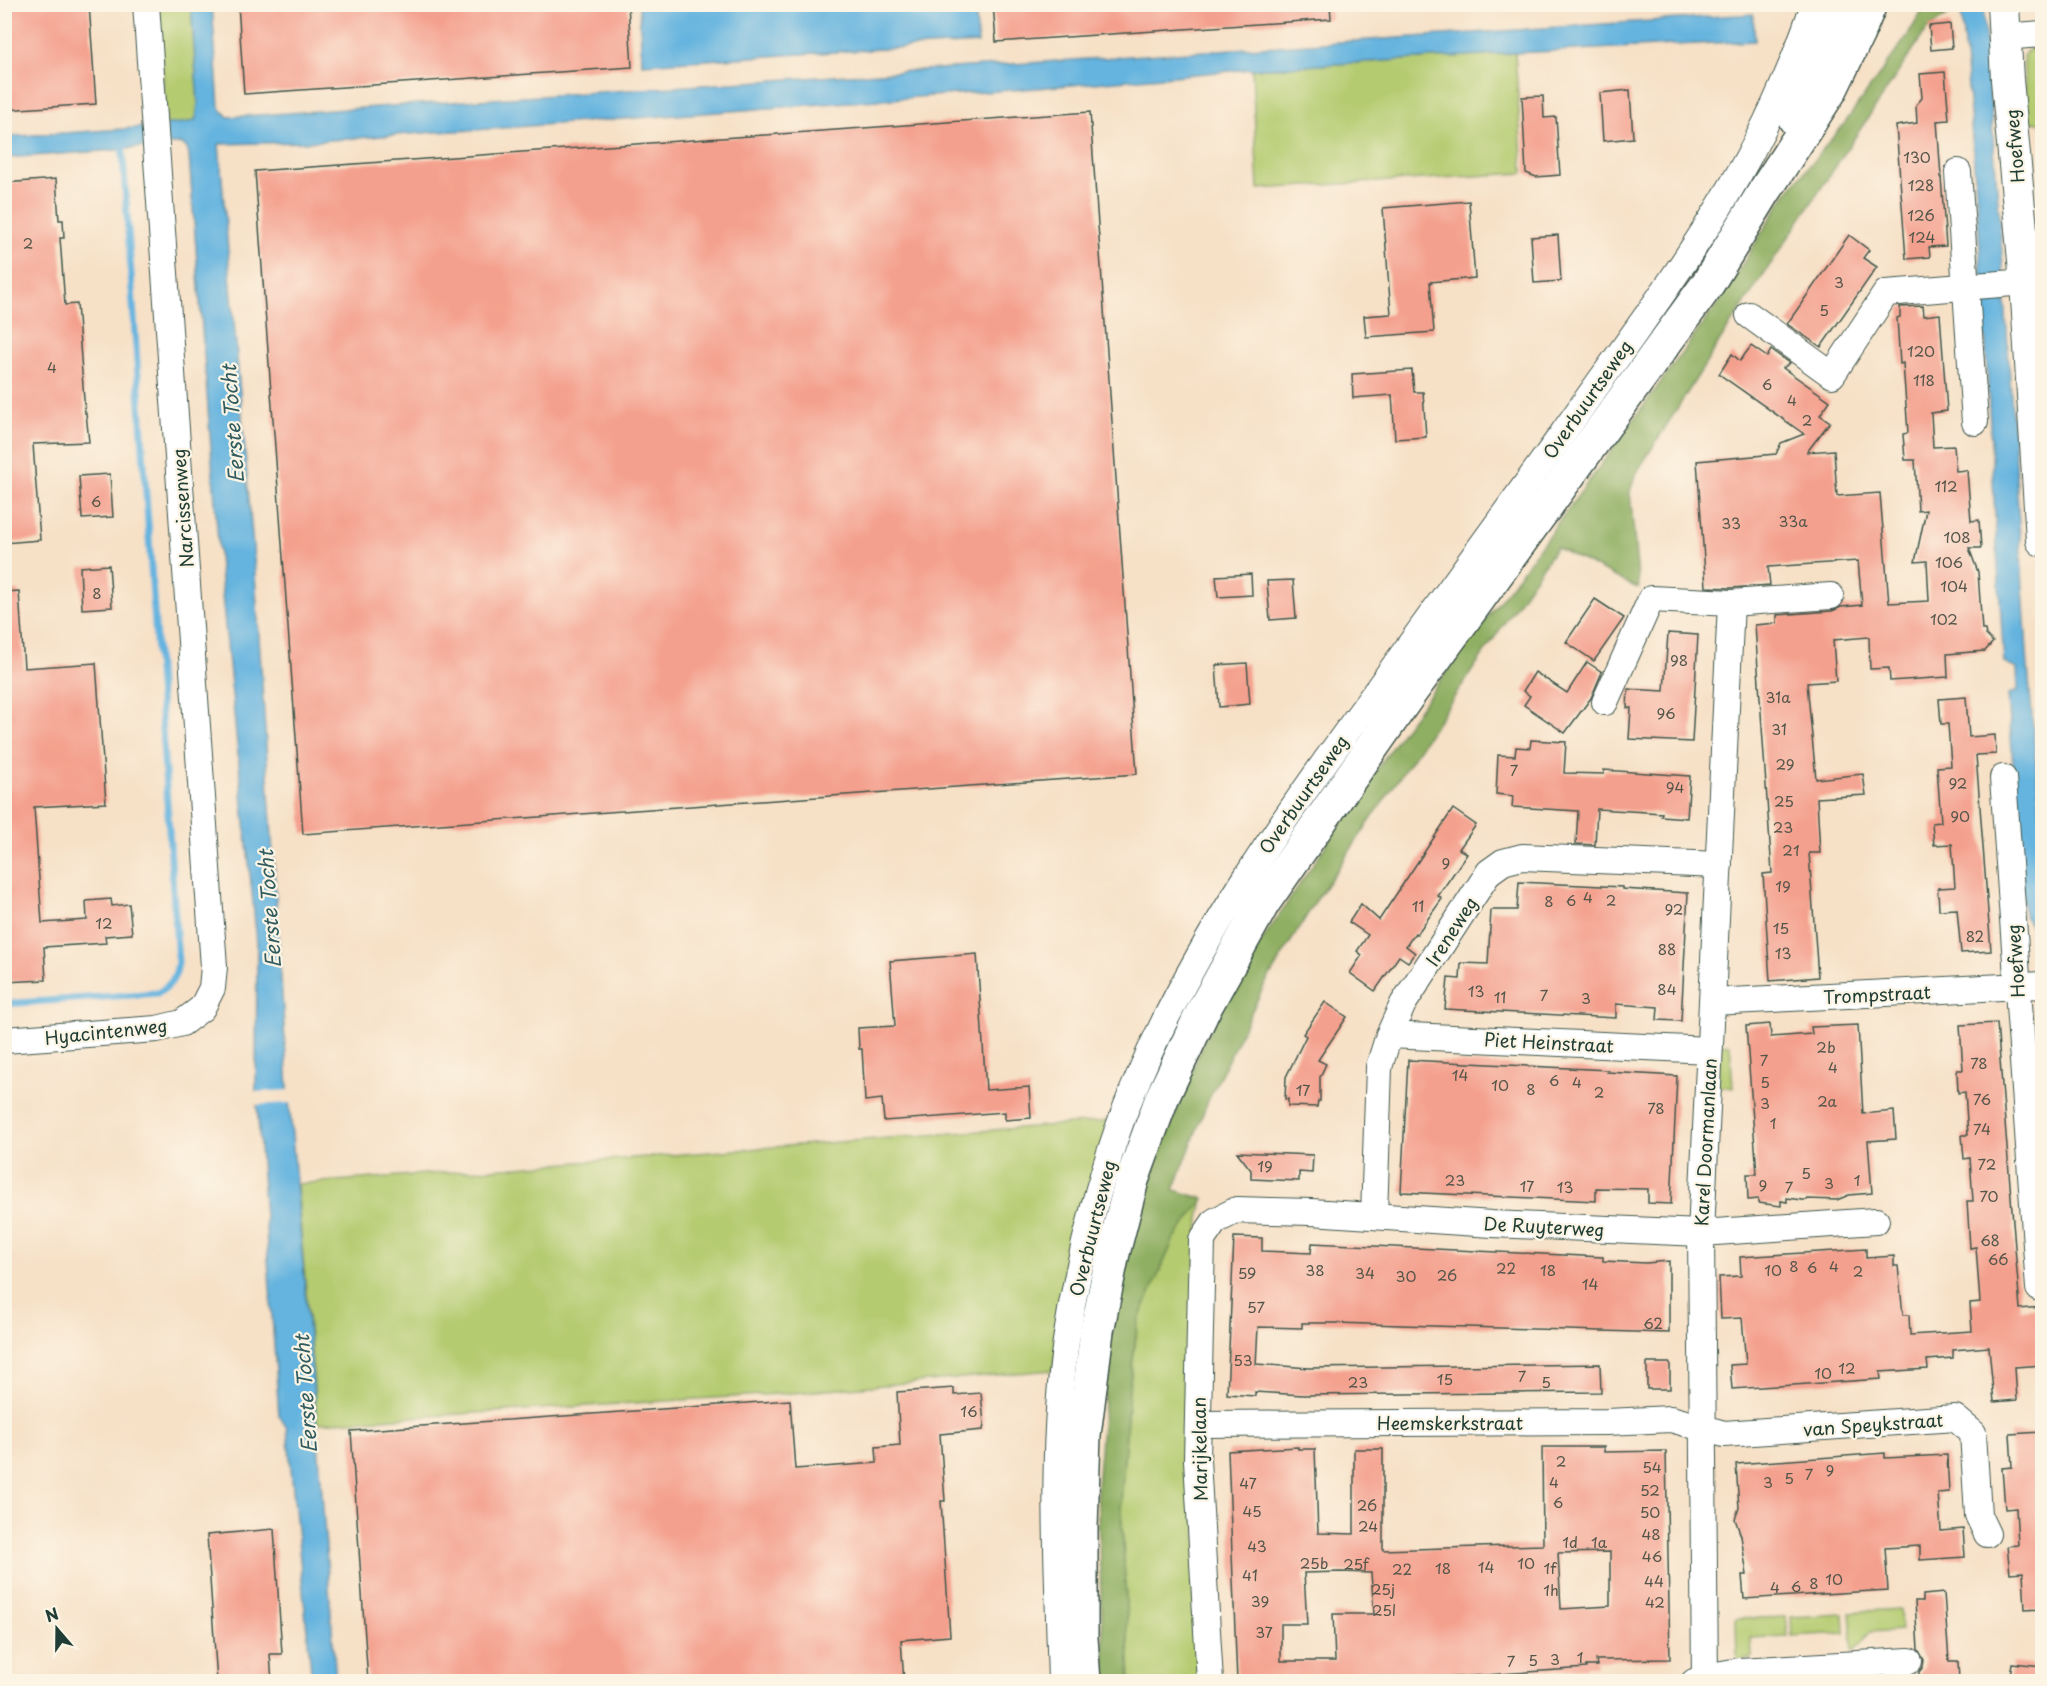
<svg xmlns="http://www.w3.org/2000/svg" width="2047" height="1686" viewBox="0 0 2047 1686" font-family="'Playpen Sans',sans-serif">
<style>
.green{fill:#b4cb70;stroke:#6a8452;stroke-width:1.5}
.forest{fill:#8faf62;stroke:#57764b;stroke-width:1.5}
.water{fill:#65b4df;stroke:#42788a;stroke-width:1.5}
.pier{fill:#f6e0c6}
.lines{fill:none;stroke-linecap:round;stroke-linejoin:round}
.stream{stroke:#65b4df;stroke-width:7}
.building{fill:#f4a08e;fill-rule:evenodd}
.minor-casing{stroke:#3f554a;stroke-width:28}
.tertiary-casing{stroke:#3f554a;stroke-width:34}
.primary-casing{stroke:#3f554a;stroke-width:36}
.minor{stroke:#fff;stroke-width:26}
.tertiary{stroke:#fff;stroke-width:32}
.primary{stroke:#fff;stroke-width:33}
.labels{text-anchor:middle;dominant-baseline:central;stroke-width:4.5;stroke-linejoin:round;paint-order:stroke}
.number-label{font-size:15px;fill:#54564a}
.street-label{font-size:18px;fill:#1f3d34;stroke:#fcf5e5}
.water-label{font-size:20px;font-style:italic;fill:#305b5f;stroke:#fcf5e5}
</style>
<rect width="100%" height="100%" fill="#fcf5e5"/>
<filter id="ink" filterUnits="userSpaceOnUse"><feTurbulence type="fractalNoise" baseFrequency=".0167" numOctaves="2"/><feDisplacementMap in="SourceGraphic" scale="12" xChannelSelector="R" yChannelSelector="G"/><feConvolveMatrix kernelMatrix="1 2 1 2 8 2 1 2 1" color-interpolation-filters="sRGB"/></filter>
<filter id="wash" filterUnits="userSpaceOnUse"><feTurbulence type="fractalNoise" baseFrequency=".008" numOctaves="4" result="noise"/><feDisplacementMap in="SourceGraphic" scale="24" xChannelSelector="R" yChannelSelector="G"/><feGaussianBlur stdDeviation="1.35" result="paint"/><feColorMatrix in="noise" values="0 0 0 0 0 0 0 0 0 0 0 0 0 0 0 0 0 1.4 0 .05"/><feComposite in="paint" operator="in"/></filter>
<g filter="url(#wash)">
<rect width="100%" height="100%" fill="#f6e0c6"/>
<g class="green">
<polygon points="158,5 191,5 198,103 196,119 191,122 166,125"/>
<polygon points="2042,49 2042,122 2028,123 2023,56 2028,50"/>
<polygon points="1515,53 1523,173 1258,189 1252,69"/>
<polygon points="1730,1044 1733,1088 1717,1086 1720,1045"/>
<polygon points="1109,1121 1052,1370 793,1393 317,1423 297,1184"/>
<polygon points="1174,1190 1203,1199 1199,1218 1193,1322 1200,1681 1130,1682 1121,1502 1129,1389 1138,1321"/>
<polygon points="1900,1609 1901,1630 1870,1632 1853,1653 1850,1612"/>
<polygon points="1844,1614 1845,1633 1792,1636 1791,1617"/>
<polygon points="1786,1617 1788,1636 1751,1638 1752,1657 1750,1659 1737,1661 1736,1619"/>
</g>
<polygon class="forest" points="1924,8 1947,16 1927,29 1732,322 1635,475 1630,492 1639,589 1556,547 1315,902 1265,984 1207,1103 1174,1190 1204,1199 1174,1239 1138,1321 1129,1389 1121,1502 1130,1681 1106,1682 1102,1624 1097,1486 1108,1353 1123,1274 1142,1213 1157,1162 1204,1041 1252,955 1402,732 1592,477 1721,299 1785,195 1844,124 1908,35"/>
<g class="water">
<polygon points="191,5 212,5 219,107 228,117 1753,14 1755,41 1515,53 1252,69 1037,88 475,130 435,132 305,142 219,144 254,559 288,1088 318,1441 336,1681 312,1681 287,1428 279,1415 256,1090 257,943 222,595 189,155 187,148 182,144 169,144 116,150 5,158 5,137 124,129 191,122 196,119 198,103"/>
<polygon points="639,5 975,5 978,43 642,64"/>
<path d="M 1960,5 L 1983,5 L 2003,267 L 2028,668 L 2041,824 L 2042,929 L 2034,930 L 2024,916 L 2008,695 L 2018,690 L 2017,669 L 2004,663 C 1989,444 1983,223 1960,5 Z"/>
<polygon points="2041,1035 2042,1035 2042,1127 2036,1049"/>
</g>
<polygon class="pier" points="291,1090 292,1103 253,1105 253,1092"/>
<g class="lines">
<path class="stream" d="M 4,1004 L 158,993 C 171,985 176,978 178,962 L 122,142"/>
</g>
<g id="blocks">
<g class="building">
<polygon points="4,4 89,4 96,104 4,110"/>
<polygon points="238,4 628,4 632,67 244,94"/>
<polygon points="993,4 1330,4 1331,19 996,42"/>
<polygon points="1950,24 1952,48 1931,50 1929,26"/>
<polygon points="1945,72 1949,120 1937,121 1946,246 1929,247 1930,257 1906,259 1896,126 1917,123 1916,105 1922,98 1920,74"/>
<polygon points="1630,90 1633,138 1603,141 1600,93"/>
<polygon points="1543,96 1544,118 1556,117 1560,175 1536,177 1526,173 1522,97"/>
<polygon points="1090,112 1137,774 303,834 255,171"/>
<polygon points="56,179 59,220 63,220 64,238 60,238 65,305 77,304 85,413 86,413 89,442 33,444 40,540 4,543 4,183"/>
<polygon points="1469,201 1475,278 1430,282 1434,332 1366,337 1364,316 1391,314 1383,208"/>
<polygon points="1558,235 1561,281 1534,283 1531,237"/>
<polygon points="1849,235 1869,250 1863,258 1877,267 1821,347 1787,324"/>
<polygon points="1923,306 1924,316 1940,314 1947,411 1931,413 1933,447 1954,446 1956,471 1967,470 1971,521 1979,520 1981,548 1969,548 1978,572 1982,630 1985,630 1986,635 1993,642 1985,651 1947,654 1948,677 1890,681 1889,668 1870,669 1869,637 1833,640 1836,681 1807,683 1816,779 1863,774 1866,795 1817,798 1820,853 1809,853 1818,977 1770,981 1763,874 1772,873 1755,625 1777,623 1777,615 1832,611 1841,607 1862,605 1858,561 1768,567 1770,585 1731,588 1706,587 1697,461 1776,454 1781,443 1804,434 1719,374 1732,354 1740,361 1751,346 1767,357 1771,350 1790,363 1783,368 1830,401 1820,415 1830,422 1807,452 1834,450 1837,496 1880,493 1889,603 1929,601 1927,561 1915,562 1926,510 1918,511 1915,460 1905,460 1903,434 1908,433 1903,363 1900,364 1897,318 1900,317 1900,307"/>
<polygon points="1412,370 1414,392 1423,392 1426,437 1395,439 1392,395 1353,398 1352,374"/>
<polygon points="110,474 113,517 82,519 79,476"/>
<polygon points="109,565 112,607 82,609 80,567"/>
<polygon points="1251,574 1252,595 1218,597 1216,576"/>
<polygon points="1293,580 1296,618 1270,620 1267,581"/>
<polygon points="19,591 24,668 96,663 106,803 34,807 42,923 87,920 86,901 111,899 112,906 129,904 132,934 105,936 106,943 44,947 46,980 4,982 4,592"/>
<polygon points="1595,599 1624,618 1594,661 1566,642"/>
<polygon points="1668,633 1698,635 1692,742 1629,739 1631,708 1627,708 1628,689 1664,691"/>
<polygon points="1587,662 1602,672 1591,698 1565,733 1524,705 1530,696 1523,691 1535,672 1567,693"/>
<polygon points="1247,663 1250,704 1219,707 1216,665"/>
<polygon points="1966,697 1969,737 1995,735 1996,754 1976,755 1991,951 1961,953 1957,909 1939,910 1938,888 1955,887 1952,844 1934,845 1932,823 1941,822 1937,767 1951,766 1948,724 1941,724 1939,699"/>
<polygon points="1531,740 1566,742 1564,773 1604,774 1604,770 1690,776 1687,818 1661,816 1662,813 1597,809 1595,845 1576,844 1578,811 1512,807 1513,796 1496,794 1498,755 1515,756 1516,747 1530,748"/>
<polygon points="1453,809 1476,825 1459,849 1467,854 1438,896 1442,899 1417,934 1415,933 1406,946 1415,953 1408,962 1399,956 1375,991 1350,973 1362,955 1357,951 1368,935 1349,922 1361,904 1379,920"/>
<polygon points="1519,882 1622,887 1622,889 1688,893 1681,1021 1657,1020 1658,1007 1616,1004 1616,1018 1445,1009 1448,978 1460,979 1461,963 1488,964 1491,910 1517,910"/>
<polygon points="977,954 986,1090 1029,1087 1031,1118 1005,1120 1005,1112 884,1121 882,1099 865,1101 862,1049 859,1049 858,1028 895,1026 890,961"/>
<polygon points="1325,1002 1347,1017 1318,1060 1326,1064 1320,1077 1320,1101 1318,1101 1317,1107 1288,1106 1288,1099 1285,1099 1286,1077 1306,1036 1303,1034"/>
<polygon points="1997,1023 2020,1309 2041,1307 2043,1328 2043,1365 2015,1367 2017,1400 1994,1402 1989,1347 1953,1350 1953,1358 1927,1360 1928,1369 1880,1372 1881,1379 1732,1389 1730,1365 1746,1364 1742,1318 1721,1319 1719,1277 1741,1276 1740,1257 1866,1249 1866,1258 1894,1256 1894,1266 1898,1266 1903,1315 1909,1315 1910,1335 1972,1331 1970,1303 1980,1302 1976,1247 1970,1248 1967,1201 1973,1201 1970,1158 1964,1159 1962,1135 1968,1135 1965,1092 1958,1093 1957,1070 1963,1070 1960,1025"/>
<polygon points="1770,1024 1771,1037 1812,1034 1811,1027 1858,1025 1863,1114 1894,1111 1896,1139 1868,1141 1872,1193 1849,1195 1837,1200 1807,1199 1807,1200 1802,1200 1787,1198 1787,1202 1781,1201 1781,1206 1758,1203 1758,1199 1748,1200 1747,1174 1757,1174 1746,1026"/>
<polygon points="1408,1060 1608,1070 1607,1072 1677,1076 1671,1204 1648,1203 1648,1189 1596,1188 1596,1201 1401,1192"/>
<polygon points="1237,1152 1313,1155 1312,1173 1299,1172 1299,1181 1251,1179 1251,1170"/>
<polygon points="1234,1237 1262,1238 1262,1251 1311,1253 1312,1243 1603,1257 1603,1261 1646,1263 1669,1261 1669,1333 1335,1323 1302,1323 1302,1328 1258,1327 1256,1364 1309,1368 1600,1364 1601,1392 1303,1395 1255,1392 1255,1396 1227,1394"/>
<rect x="1647" y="1363" width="23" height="26"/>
<polygon points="954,1388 954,1395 981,1393 984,1424 983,1430 940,1434 945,1501 941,1501 950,1636 901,1640 904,1682 368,1682 351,1431 790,1400 795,1469 877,1463 876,1447 900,1445 897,1392"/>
<polygon points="2043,1432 2043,1609 2025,1610 2023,1572 2010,1573 2007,1546 2018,1545 2016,1508 2005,1509 2002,1468 2012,1467 2010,1434"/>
<path d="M 1298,1447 L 1298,1449 L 1315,1449 L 1318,1533 L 1354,1534 L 1354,1449 L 1383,1449 L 1383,1550 L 1543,1545 L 1542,1447 L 1604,1447 L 1604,1452 L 1666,1451 L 1670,1659 L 1596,1660 L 1597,1666 L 1586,1666 L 1586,1668 L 1386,1682 L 1237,1682 L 1228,1451 ZM 1610,1552 L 1610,1606 L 1561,1609 L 1558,1553 ZM 1340,1572 L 1371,1573 L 1374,1614 L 1333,1614 L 1335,1661 L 1281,1661 L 1281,1624 L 1307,1624 L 1304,1573 Z"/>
<polygon points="1885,1453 1885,1458 1947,1455 1949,1492 1938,1493 1941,1531 1963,1529 1965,1557 1920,1560 1920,1546 1885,1548 1888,1590 1744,1599 1742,1575 1747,1575 1741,1536 1735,1519 1739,1508 1736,1464"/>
<polygon points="274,1529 282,1654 270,1654 272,1682 217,1682 207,1535"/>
<polygon points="1944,1593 1949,1661 1958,1661 1959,1682 1919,1682 1919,1672 1923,1667 1924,1660 1918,1649 1915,1601 1923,1601 1923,1595"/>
<polygon points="2012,1663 2043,1666 2043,1682 2009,1682"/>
</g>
</g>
</g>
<g filter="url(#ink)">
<use href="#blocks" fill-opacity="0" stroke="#3f554a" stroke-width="1.5"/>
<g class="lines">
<defs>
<g id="minor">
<polyline points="2004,37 2042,34"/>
<polyline points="1958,172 1975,422"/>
<polyline points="1749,315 1832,375 1886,293 2026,282"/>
<polyline points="1605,702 1651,599 1731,603 1831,596"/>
<polyline points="2003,778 2039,1288"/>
<polyline points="1712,1002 2042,985"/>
<polyline points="1389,1035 1709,1050"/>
<polyline points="4,1040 157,1029 182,1023 202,1008 212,988 214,967 146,4"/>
<polyline points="1374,1216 1379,1067 1389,1035 1403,1004 1489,872 1503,862 1522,857 1719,865"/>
<polyline points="1198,1424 1607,1422 1671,1419 1724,1434 1955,1418 1973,1433 1978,1515 1987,1534"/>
<path d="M 1061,1682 C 1058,1568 1050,1454 1066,1341 C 1079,1254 1104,1156 1139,1076 C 1198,939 1284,817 1372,697 C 1435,610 1498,523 1561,436 C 1617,356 1677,278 1727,194 C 1763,135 1792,70 1814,4"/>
<polyline points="1210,1682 1197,1460 1202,1240 1215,1221 1237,1210 1311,1212 1492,1224 1701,1233 1876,1221"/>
<polyline points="1694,1682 1705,1677 1739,1671 1909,1661"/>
<polyline points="1705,1682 1701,1233 1731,603"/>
</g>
<polyline id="tertiary" points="2003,4 2007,80 2026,282 2042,540"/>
<g id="primary">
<polyline points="1795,119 1837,4"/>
<polyline points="1084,1682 1081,1638 1081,1527 1084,1435 1097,1331 1113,1253 1132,1180 1162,1098 1203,1011 1263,903 1407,697 1707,285 1764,192 1830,91 1858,33 1870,4"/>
</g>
</defs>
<use href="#minor" class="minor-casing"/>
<use href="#tertiary" class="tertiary-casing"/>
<use href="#primary" class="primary-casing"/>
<use href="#minor" class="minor"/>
<use href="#tertiary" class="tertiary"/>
<use href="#primary" class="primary"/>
</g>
</g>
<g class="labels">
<g class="number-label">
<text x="1917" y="156">130</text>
<text x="1921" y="184">128</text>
<text x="1921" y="214">126</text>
<text x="1922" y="236">124</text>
<text x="28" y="242">2</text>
<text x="1839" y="281">3</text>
<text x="1824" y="309">5</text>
<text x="1921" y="350">120</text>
<text x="52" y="366">4</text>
<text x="1924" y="379">118</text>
<text x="1767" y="383">6</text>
<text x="1792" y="399">4</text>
<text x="1807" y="419">2</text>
<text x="1946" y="485">112</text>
<text x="96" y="500">6</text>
<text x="1793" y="520">33a</text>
<text x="1731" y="522">33</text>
<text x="1957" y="536">108</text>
<text x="1949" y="561">106</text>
<text x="1954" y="585">104</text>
<text x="97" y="592">8</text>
<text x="1944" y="618">102</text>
<text x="1679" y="659">98</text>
<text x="1778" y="696">31a</text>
<text x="1666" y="712">96</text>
<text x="1779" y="728">31</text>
<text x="1785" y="763">29</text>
<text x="1514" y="769">7</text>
<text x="1958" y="782">92</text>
<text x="1675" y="786">94</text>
<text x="1784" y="800">25</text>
<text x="1960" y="815">90</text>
<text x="1783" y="826">23</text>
<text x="1791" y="849">21</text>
<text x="1446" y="862">9</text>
<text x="1783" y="885">19</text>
<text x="1588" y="896">4</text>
<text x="1571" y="899">6</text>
<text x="1611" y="899">2</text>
<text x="1549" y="900">8</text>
<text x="1418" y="905">11</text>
<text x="1674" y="908">92</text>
<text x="104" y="922">12</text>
<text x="1781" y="927">15</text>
<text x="1975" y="935">82</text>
<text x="1667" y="948">88</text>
<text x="1783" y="952">13</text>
<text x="1667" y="988">84</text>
<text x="1476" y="990">13</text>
<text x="1544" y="994">7</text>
<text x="1500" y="996">11</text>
<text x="1586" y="997">3</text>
<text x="1826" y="1046">2b</text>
<text x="1764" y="1059">7</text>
<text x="1979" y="1062">78</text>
<text x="1833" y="1066">4</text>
<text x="1460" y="1074">14</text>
<text x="1554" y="1079">6</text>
<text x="1577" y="1081">4</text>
<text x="1765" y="1081">5</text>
<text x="1500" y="1084">10</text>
<text x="1531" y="1088">8</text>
<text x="1303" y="1089">17</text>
<text x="1599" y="1091">2</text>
<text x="1982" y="1098">76</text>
<text x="1827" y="1100">2a</text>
<text x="1765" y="1102">3</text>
<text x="1656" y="1107">78</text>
<text x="1773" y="1122">1</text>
<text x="1982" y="1128">74</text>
<text x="1987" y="1163">72</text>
<text x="1265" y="1165">19</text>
<text x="1806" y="1172">5</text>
<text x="1455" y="1179">23</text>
<text x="1857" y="1179">1</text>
<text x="1829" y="1182">3</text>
<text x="1763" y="1184">9</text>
<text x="1527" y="1185">17</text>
<text x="1565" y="1186">13</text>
<text x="1789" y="1186">7</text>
<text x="1989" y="1195">70</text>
<text x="1990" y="1239">68</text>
<text x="1998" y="1258">66</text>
<text x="1794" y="1265">8</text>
<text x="1834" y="1265">4</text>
<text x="1812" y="1266">6</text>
<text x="1506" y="1267">22</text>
<text x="1315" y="1269">38</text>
<text x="1548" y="1269">18</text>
<text x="1773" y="1269">10</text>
<text x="1858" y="1270">2</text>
<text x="1247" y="1272">59</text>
<text x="1365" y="1272">34</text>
<text x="1447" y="1274">26</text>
<text x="1406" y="1275">30</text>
<text x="1590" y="1283">14</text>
<text x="1256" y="1306">57</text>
<text x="1653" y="1322">62</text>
<text x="1243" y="1359">53</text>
<text x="1847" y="1367">12</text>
<text x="1823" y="1372">10</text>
<text x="1522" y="1375">7</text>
<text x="1445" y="1378">15</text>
<text x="1358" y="1381">23</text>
<text x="1546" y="1381">5</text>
<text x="969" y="1410">16</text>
<text x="1561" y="1460">2</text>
<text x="1652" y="1466">54</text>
<text x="1830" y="1469">9</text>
<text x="1809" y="1473">7</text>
<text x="1789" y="1477">5</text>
<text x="1554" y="1481">4</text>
<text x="1768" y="1481">3</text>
<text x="1248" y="1482">47</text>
<text x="1650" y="1489">52</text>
<text x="1558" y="1501">6</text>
<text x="1367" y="1504">26</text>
<text x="1252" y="1510">45</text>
<text x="1650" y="1511">50</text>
<text x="1368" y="1525">24</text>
<text x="1651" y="1533">48</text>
<text x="1570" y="1541">1d</text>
<text x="1599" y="1541">1a</text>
<text x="1257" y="1545">43</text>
<text x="1652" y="1555">46</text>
<text x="1314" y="1562">25b</text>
<text x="1526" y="1562">10</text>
<text x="1356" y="1563">25f</text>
<text x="1486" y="1566">14</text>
<text x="1443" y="1567">18</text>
<text x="1550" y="1567">1f</text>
<text x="1402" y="1568">22</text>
<text x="1250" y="1574">41</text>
<text x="1834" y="1578">10</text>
<text x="1654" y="1580">44</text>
<text x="1814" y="1582">8</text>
<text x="1796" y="1585">6</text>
<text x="1775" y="1586">4</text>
<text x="1383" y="1588">25j</text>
<text x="1551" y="1589">1h</text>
<text x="1260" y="1600">39</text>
<text x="1655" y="1601">42</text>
<text x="1384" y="1609">25l</text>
<text x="1264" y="1631">37</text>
<text x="1580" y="1656">1</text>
<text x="1555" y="1658">3</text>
<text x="1533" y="1659">5</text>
<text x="1511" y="1660">7</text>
</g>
<g class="street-label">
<text transform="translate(2014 146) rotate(-95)">Hoefweg</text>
<text transform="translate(1587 399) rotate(-55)">Overbuurtseweg</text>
<text transform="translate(182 508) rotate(-94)">Narcissenweg</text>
<text transform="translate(1303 794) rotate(-55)">Overbuurtseweg</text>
<text transform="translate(1451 931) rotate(-57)">Ireneweg</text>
<text transform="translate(2015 961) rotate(-94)">Hoefweg</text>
<text transform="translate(1877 994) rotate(-3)">Trompstraat</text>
<text transform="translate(106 1031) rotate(-6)">Hyacintenweg</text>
<text transform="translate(1549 1042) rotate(3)">Piet Heinstraat</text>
<text transform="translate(1705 1142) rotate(-87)">Karel Doormanlaan</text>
<text transform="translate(1544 1226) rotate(3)">De Ruyterweg</text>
<text transform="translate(1092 1228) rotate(-76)">Overbuurtseweg</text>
<text x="1450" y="1422">Heemskerkstraat</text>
<text transform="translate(1873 1424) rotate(-4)">van Speykstraat</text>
<text transform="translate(1199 1449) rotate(-91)">Marijkelaan</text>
</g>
<g class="water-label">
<text transform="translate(232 424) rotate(-94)">Eerste Tocht</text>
<text transform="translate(269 909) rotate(-94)">Eerste Tocht</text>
<text transform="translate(305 1394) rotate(-94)">Eerste Tocht</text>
</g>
</g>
<rect width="2047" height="1686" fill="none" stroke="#fcf5e5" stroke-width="24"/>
<g transform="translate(57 1629) rotate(340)" stroke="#fcf5e5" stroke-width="4.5" paint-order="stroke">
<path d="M0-4.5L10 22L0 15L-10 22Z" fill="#1f3d34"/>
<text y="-9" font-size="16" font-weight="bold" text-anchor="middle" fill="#1f3d34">N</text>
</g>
</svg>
